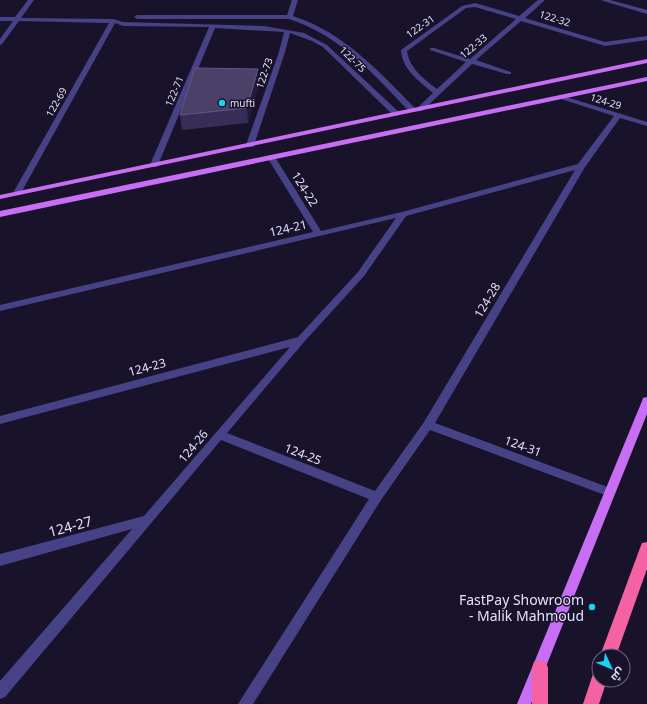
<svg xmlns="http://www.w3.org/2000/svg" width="647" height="704" viewBox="0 0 647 704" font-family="'Noto Sans',Cairo,sans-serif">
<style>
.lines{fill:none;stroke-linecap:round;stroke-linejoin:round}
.minor{fill:#474286;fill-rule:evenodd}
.major{fill:#c76ef5;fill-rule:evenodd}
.highway{fill:#f562a3;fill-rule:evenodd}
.wall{fill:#372d57}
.shaded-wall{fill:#231b3e}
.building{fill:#4a4068;stroke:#625980}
.poi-dot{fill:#18d2f0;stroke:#18132b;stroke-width:1.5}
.labels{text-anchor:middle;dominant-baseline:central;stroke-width:3;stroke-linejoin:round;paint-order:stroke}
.far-street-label{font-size:10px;fill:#e4dffd;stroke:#18132b}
.far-poi-label{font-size:10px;fill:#e4dffd;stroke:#18132b;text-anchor:start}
.street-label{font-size:12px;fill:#e4dffd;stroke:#18132b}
.near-street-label{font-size:14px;fill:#e4dffd;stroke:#18132b}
.near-poi-label{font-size:14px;fill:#e4dffd;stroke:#18132b;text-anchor:end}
</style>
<rect width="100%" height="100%" fill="#18132b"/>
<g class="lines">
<g class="minor">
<polygon points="28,0 34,0 21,18 113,19 123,22 264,26 304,33 327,45 401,114 397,116 394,116 323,47 312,41 290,33 285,52 254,145 253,147 247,147 246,145 279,52 284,32 215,28 158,165 157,167 151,167 150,165 209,27 123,26 115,23 21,193 20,195 14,195 13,193 109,23 19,21 2,44 0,45 0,39 13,21 0,21 0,17 15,17"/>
<path d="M 292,0 L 298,0 L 293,16 C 345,33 378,71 416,109 L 433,93 C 419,81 402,69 401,50 L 462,6 L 475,3 L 519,16 L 538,0 L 545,0 L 525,18 L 605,42 L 647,36 L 647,40 L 605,46 L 521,21 L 476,60 L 511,72 L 511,74 L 507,74 L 472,64 L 422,111 L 410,112 C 373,74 341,36 289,19 L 137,19 L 134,17 L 137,15 L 287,15 ZM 475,7 L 516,19 L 470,59 L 434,48 L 430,48 L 430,50 L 466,62 L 437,89 C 424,79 409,68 407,51 L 466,8 Z"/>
<polygon points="600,0 610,0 647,10 647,14"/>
<path d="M 560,95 L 647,122 L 647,126 L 620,118 L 585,167 L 435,423 L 613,489 L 615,492 L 613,495 L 609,497 L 605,495 L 430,430 L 381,500 L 253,704 L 238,704 L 369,499 L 221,440 L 5,697 L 0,699 L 0,681 L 132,529 L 0,566 L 0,554 L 144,516 L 290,347 L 0,424 L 0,416 L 298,337 L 358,272 L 396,218 L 0,311 L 0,305 L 313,232 L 267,157 L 271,155 L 275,157 L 321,231 L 402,212 L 578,164 L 614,116 L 558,98 L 558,96 ZM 575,170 L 424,422 L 375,491 L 227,433 L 304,342 L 364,276 L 406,216 Z"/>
</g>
<g class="major">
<polygon points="647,59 647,63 0,199 0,195"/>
<polygon points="647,77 647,81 0,217 0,211"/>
<polygon points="647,397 647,414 531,704 517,704 642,401 643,398"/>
</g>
<g class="highway">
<polygon points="647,542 647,569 616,656 600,656 640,548 642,543"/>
<polygon points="540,660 546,662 548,668 548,704 532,704 532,668 534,662"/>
<polygon points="599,672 599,680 607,680 599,704 583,704 593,674"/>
</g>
</g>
<polygon class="wall" points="259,84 248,123 182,130 180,115"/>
<polygon class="shaded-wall" points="258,69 259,84 248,123 247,108"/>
<polygon class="building" points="195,68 258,69 247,108 180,115"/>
<g class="poi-dot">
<circle cx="222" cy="103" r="4"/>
<circle cx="592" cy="607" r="4"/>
</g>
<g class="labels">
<g class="far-street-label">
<text transform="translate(555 18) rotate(17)">122-32</text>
<text transform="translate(420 26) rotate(-35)">122-31</text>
<text transform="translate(473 46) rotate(-40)">122-33</text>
<text transform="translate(353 59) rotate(44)">122-75</text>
<text transform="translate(264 73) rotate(-71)">122-73</text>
<text transform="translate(174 91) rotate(-67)">122-71</text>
<text transform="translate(606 101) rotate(17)">124-29</text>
<text transform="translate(56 102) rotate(-61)">122-69</text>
</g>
<g class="far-poi-label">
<text x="230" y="103">mufti</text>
</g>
<g class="street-label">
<text transform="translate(305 189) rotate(58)">124-22</text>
<text transform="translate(288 228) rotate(-13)">124-21</text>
<text transform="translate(487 300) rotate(-59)">124-28</text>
<text transform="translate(147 367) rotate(-15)">124-23</text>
<text transform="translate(193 446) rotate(-50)">124-26</text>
<text transform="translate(523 446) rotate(20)">124-31</text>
<text transform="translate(303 454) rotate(21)">124-25</text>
</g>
<g class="near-street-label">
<text transform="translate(70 526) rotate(-15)">124-27</text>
</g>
<g class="near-poi-label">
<text x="584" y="599">FastPay Showroom<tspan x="584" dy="16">- Malik Mahmoud</tspan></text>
</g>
</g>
<g transform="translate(611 668) rotate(134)"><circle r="19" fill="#18132b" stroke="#6a657f"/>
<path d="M0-3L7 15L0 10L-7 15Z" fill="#18d2f0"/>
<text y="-6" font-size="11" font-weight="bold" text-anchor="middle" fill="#e4dffd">ش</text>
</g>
</svg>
